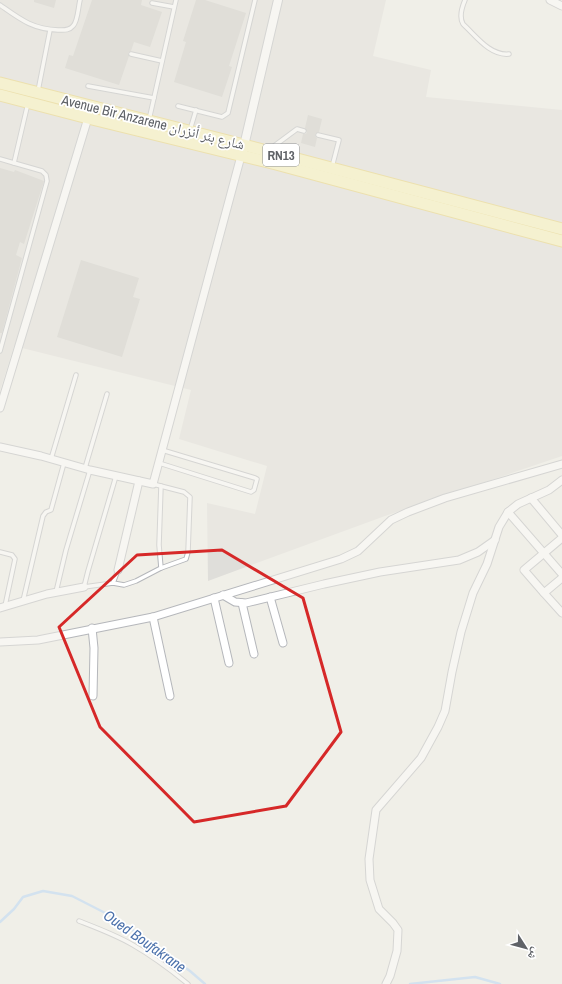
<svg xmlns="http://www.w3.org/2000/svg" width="562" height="984" viewBox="0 0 562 984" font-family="'Archivo Narrow','Noto Naskh Arabic',sans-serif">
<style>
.industrial{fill:#dfdeda}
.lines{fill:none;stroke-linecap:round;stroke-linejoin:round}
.stream{stroke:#afd3f9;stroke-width:2.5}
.building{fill:#cccac5}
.service-casing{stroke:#b5b7bb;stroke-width:5.5}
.minor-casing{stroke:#b5b7bb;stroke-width:9}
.tertiary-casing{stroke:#b5b7bb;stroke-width:10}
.primary-casing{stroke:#e8cf69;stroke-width:13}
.service{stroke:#fff;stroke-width:3.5}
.minor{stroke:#fff;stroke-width:7}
.tertiary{stroke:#fff;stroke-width:8}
.primary{stroke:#faf4b4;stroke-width:11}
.marked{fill:none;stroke:#d62828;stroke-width:3;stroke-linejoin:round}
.labels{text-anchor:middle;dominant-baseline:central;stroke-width:3.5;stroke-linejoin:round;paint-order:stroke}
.shield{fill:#fff;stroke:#8f9195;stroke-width:1}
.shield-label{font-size:13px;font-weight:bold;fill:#5f6267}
.street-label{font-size:14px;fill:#5f6267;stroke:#fff}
.water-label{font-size:15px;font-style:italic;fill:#4c72ac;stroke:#fff}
</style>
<rect width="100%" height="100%" fill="#f0efe8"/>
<polygon class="industrial" points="0,0 386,0 373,56 431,70 426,97 562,110 562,456 385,516 208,581 207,503 255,514 267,466 179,439 191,390 14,346 0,391"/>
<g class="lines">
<g class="stream">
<polyline points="0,922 14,909 23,897 43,891 72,896 117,919 190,971 205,984"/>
<polyline points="410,984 475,977 500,984"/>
</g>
</g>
<g class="building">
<polygon points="34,0 56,0 54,8 34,2"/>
<polygon points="92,0 142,0 141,5 162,12 150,47 134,42 131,51 128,53 129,56 119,85 65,68 69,55 73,56"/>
<polygon points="196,0 205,0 246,13 229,66 232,67 222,97 174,82 186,42 183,41"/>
<polygon points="308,115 322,119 319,132 315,134 315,136 317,138 315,147 301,143 303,134 306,134 307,132 305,128"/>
<polygon points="0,168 14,172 15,170 44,181 24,244 20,242 16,255 22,258 2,333 0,333"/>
<polygon points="81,260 139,278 133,297 140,299 122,357 57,337"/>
</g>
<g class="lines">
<defs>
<g id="service">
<path d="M 465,0 C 462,7 459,17 463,24 C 476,36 490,56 509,54"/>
<polyline points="152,3 174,7"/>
<path d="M 0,5 C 20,19 32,29 58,30 C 63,30 69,31 73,26 C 78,21 78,8 80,0"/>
<polyline points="131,54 162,61"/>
<polyline points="88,86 154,98"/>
<polyline points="38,91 50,30"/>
<polyline points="178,106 222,117 228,113 255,0"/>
<polyline points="149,120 176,0"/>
<polyline points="190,130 196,110"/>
<polyline points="318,135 339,140 332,167"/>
<polyline points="270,149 297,129 304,131"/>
<polyline points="0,159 14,163 28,103"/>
<polyline points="0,351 47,181 46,175 42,171 14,163"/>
<polyline points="51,459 76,375"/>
<polyline points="159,463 251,492 254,490 257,479 255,478 162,450"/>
<polyline points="85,468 107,394"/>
<polyline points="116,476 88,571 84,587 113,583 124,585 136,581 161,568 186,559 188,552 190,497 184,492 153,484"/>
<polyline points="161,486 159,545 161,568"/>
<polyline points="0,552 12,555 15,559 5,606"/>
<polyline points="113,583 118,570"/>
<polyline points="56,592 66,550 90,470"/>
<polyline points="23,601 43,516 46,512 51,510 64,463"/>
<path d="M 79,921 C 97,928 116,935 133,945 C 152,956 171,970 188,984"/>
</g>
<g id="minor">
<polyline points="550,0 562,6"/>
<polyline points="0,408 88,118"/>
<polyline points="0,447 41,456 90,470 153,484 241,156"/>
<polyline points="531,498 562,535"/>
<polyline points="508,512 562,574"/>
<polyline points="562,538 524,570 544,593 562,578"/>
<polyline points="118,570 139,481"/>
<polyline points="544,593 562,613"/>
<polyline points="223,595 235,602 246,603 324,584 380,572 459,560 478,552 495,540"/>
<polyline points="270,597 283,643"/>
<polyline points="214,598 229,663"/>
<polyline points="242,603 254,654"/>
<polyline points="0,608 47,594 84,587"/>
<polyline points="153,617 170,696"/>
<polyline points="92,628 94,648 93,696"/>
<polyline points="0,642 38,640 153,617 341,559 358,551 391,520 408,512 445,498 562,464"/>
<polyline points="386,984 390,976 397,951 398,930 393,923 379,909 370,880 369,859 376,810 421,758 438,727 445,711 452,672 461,632 473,593 487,564 499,527 508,512 518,504 549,490 562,480"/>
</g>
<polyline id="tertiary" points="243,150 278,0"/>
<g id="primary">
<polyline points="0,83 267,151 562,229"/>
<polyline points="0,95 88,118 276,164 562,241"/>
</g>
</defs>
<use href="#service" class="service-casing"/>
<use href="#minor" class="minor-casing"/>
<use href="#tertiary" class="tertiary-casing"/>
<use href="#primary" class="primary-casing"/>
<use href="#service" class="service"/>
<use href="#minor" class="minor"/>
<use href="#tertiary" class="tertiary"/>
<use href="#primary" class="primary"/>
</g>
<path d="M0 0H562V984H0ZM 222,550 L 303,598 L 341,732 L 286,806 L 194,822 L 100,727 L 59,627 L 137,555 Z" fill="#f0efe8" fill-opacity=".55" fill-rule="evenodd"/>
<path class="marked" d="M 222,550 L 303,598 L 341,732 L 286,806 L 194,822 L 100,727 L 59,627 L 137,555 Z"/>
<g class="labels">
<rect class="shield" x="263" y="144" width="36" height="22" rx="3"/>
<g class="shield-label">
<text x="281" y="155">RN13</text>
</g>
<g class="street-label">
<text transform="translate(153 122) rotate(14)">Avenue Bir Anzarene شارع بئر أنزران</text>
</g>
<g class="water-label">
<text transform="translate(145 941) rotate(35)">Oued Boufakrane</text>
</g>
</g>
<g transform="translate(526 948) rotate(126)" stroke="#ffffff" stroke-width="3" paint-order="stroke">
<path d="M0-3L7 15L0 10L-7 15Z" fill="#5f6267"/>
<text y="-6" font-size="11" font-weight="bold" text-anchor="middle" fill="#5f6267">ش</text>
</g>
</svg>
